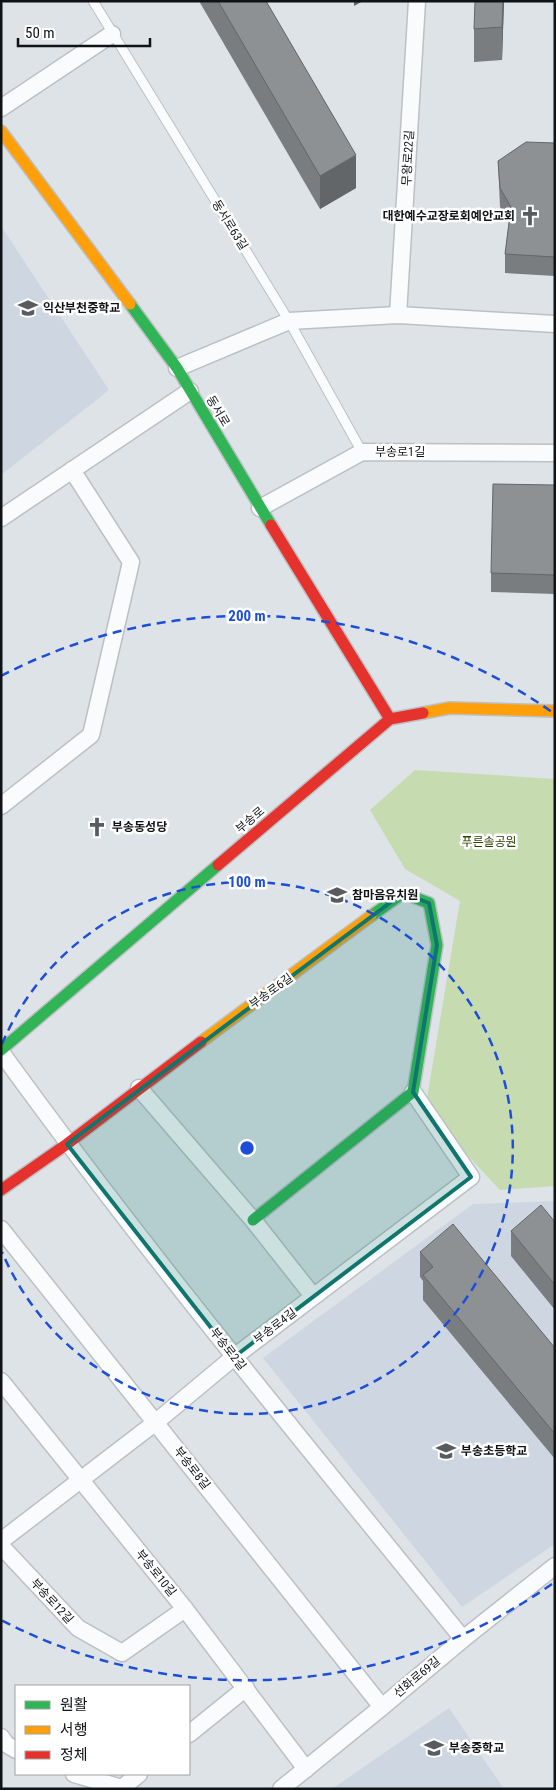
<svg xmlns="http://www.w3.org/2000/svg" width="556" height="1790" viewBox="0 0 556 1790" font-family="'Roboto Condensed','Noto Sans KR',sans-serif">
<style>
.built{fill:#cdd6e1}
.green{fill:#c6dbb0}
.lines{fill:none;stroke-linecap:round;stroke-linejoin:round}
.lane-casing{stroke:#bcc0c4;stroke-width:11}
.street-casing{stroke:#bcc0c4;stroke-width:19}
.fast-casing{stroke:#bcc0c4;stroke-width:14}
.slow-casing{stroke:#bcc0c4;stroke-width:14}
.jam-casing{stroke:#bcc0c4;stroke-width:14}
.lane{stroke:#fafbfc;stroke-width:9}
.street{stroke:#fafbfc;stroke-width:16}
.fast{stroke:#30b455;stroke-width:11}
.slow{stroke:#ff9f0a;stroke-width:11}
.jam{stroke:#e5322d;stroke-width:11}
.wall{fill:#7a7d7f}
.shaded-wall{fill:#636668}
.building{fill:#8e9194;stroke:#636668}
.marked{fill:#0f766e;fill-opacity:0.2;stroke:#0f766e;stroke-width:4;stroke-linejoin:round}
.ring{fill:none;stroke:#1d4ed8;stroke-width:2.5;stroke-dasharray:9 6}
.labels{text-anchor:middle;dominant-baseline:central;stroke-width:5;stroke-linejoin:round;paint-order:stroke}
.street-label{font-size:12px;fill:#101316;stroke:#fff}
.poi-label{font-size:12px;font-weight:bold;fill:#101316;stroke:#fff;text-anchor:start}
.park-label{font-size:12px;fill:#2e4400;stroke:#fff}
.centre{fill:#1d4ed8;stroke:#fff;stroke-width:2.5}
.ring-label{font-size:15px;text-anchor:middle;font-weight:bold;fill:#1d4ed8;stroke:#fff;stroke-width:5;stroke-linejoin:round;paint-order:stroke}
</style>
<rect width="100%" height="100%" fill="#dee3e8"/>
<g class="built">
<polygon points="1,226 109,390 1,475"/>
<polygon points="555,1201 555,1544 462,1607 263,1358 473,1204"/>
<polygon points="449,1708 504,1789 332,1789"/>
</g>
<polygon class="green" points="415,770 555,779 555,1186 500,1190 425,1110 460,901 405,869 370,810"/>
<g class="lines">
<defs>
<polyline id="lane" points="93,1 289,321 362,452"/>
<g id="street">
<polyline points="1,108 112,34"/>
<polyline points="398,315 417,1"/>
<polyline points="177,368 289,321 398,315 555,324"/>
<polyline points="260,508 362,452 555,453"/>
<polyline points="1,518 190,391"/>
<polyline points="1,806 91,735 131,562 72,470"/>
<path d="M 1,1052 C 147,1254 306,1445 463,1639"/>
<polyline points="139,1088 253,1220 313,1296"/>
<polyline points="1,1229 382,1707"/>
<polyline points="1,1381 185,1609 306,1769"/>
<polyline points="1,1541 156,1422 234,1357 471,1177 413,1092"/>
<polyline points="1,1546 78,1628 122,1653 185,1609"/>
<polyline points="189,1734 246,1688"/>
<polyline points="1,1737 6,1744 16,1750"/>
<polyline points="74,1774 122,1788 139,1774"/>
<polyline points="281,1789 382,1707 463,1639 555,1566"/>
</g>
<g id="fast">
<polyline points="130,304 177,368 271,525"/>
<polyline points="1,1050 218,865"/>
<polyline points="253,1220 413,1092 437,945 429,903 403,893 371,916"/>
</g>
<g id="slow">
<polyline points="1,131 130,304"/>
<polyline points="423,713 450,708 555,711"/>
<polyline points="201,1042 371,916"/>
</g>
<g id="jam">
<polyline points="271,525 390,719"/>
<polyline points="218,865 390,719 423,713"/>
<polyline points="1,1190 67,1144 201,1042"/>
</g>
</defs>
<use href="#lane" class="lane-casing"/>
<use href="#street" class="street-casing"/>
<use href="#fast" class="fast-casing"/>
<use href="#slow" class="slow-casing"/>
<use href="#jam" class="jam-casing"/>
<use href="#lane" class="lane"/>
<use href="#street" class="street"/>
<use href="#fast" class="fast"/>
<use href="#slow" class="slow"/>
<use href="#jam" class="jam"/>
</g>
<g class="wall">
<polygon points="199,1 266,1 356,188 320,209"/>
<polygon points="504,1 502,60 474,62 474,29"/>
<polygon points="555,143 555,276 505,273 505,254 509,222 500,207 498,161"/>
<polygon points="555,485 555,594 491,592 491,573"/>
<polygon points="555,1222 555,1310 511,1256 511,1231"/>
<polygon points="420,1252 555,1348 555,1459 423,1300 423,1281 420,1277"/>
</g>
<g class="shaded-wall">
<polygon points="354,1 363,1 354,6"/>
<polygon points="503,1 504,1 502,60 502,27"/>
<polygon points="356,155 356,188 320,209 320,176"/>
</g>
<g class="building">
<polygon points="218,1 266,1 356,155 320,176"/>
<polygon points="475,1 503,1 502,27 474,29"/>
<polygon points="526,142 555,143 555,257 505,254 511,207 500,188 498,161"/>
<polygon points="493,484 555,485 555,575 491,573"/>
<polygon points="541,1205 555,1222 555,1285 511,1231"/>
<polygon points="453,1224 555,1348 555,1434 423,1275 433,1267 420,1252"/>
</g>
<path class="marked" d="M 403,893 L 429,903 L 437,945 L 413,1092 L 471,1177 L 234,1357 L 67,1144 Z"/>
<g class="ring">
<path d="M2 1044A266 266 0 1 1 2 1252"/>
<path d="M552 1584A532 532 0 0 1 1 1620M1 676A532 532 0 0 1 552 712"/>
</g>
<defs>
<symbol id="church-bare" viewBox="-9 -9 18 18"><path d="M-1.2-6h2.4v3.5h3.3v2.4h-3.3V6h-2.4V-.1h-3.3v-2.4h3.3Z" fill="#585c60" stroke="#fff" stroke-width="2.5" paint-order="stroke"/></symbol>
<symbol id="school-bare" viewBox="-9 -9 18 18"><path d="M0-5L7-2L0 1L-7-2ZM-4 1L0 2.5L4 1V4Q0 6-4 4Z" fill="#585c60" stroke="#fff" stroke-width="2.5" paint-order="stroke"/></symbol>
</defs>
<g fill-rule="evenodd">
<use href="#church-bare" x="516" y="202" width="28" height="28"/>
<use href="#school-bare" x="14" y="294" width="28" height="28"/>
<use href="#church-bare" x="83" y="813" width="28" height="28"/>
<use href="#school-bare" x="323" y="881" width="28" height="28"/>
<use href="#school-bare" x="432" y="1437" width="28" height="28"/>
<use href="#school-bare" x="420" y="1734" width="28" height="28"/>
</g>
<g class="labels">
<g class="street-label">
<text transform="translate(408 158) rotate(-87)">무왕로22길</text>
<text transform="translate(230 225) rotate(58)">동서로63길</text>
<text transform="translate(218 411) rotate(59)">동서로</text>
<text x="400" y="452">부송로1길</text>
<text transform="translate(250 820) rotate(-40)">부송로</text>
<text transform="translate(271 991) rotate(-36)">부송로6길</text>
<text transform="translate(275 1326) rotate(-37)">부송로4길</text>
<text transform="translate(228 1349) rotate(52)">부송로2길</text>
<text transform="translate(192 1468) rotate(52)">부송로8길</text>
<text transform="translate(156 1573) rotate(51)">부송로10길</text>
<text transform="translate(52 1601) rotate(47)">부송로12길</text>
<text transform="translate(417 1677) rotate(-40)">선화로69길</text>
</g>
<g class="poi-label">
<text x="515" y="216" text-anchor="end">대한예수교장로회예안교회</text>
<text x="43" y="308">익산부천중학교</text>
<text x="112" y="827">부송동성당</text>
<text x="352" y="895">참마음유치원</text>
<text x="461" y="1451">부송초등학교</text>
<text x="449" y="1748">부송중학교</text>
</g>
<g class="park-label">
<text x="489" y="842">푸른솔공원</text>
</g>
</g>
<circle cx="247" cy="1148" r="8" class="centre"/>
<g class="ring-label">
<text x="247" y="621">200 m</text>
<text x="247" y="887">100 m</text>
</g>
<rect width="556" height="1790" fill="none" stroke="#101316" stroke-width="5"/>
<rect x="15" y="1685" width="175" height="90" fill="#ffffff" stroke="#9fa1a2"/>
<rect x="25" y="1701" width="25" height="8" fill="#30b455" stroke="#9fa1a2"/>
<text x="60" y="1710" font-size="15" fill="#101316">원활</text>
<rect x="25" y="1726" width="25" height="8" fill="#ff9f0a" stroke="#9fa1a2"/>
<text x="60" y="1735" font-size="15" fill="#101316">서행</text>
<rect x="25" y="1751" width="25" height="8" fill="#e5322d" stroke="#9fa1a2"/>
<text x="60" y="1760" font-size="15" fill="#101316">정체</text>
<path d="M18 38v8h132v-8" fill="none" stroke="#101316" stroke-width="2.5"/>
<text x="25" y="38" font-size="15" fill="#101316" stroke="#ffffff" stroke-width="4" paint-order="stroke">50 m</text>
</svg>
